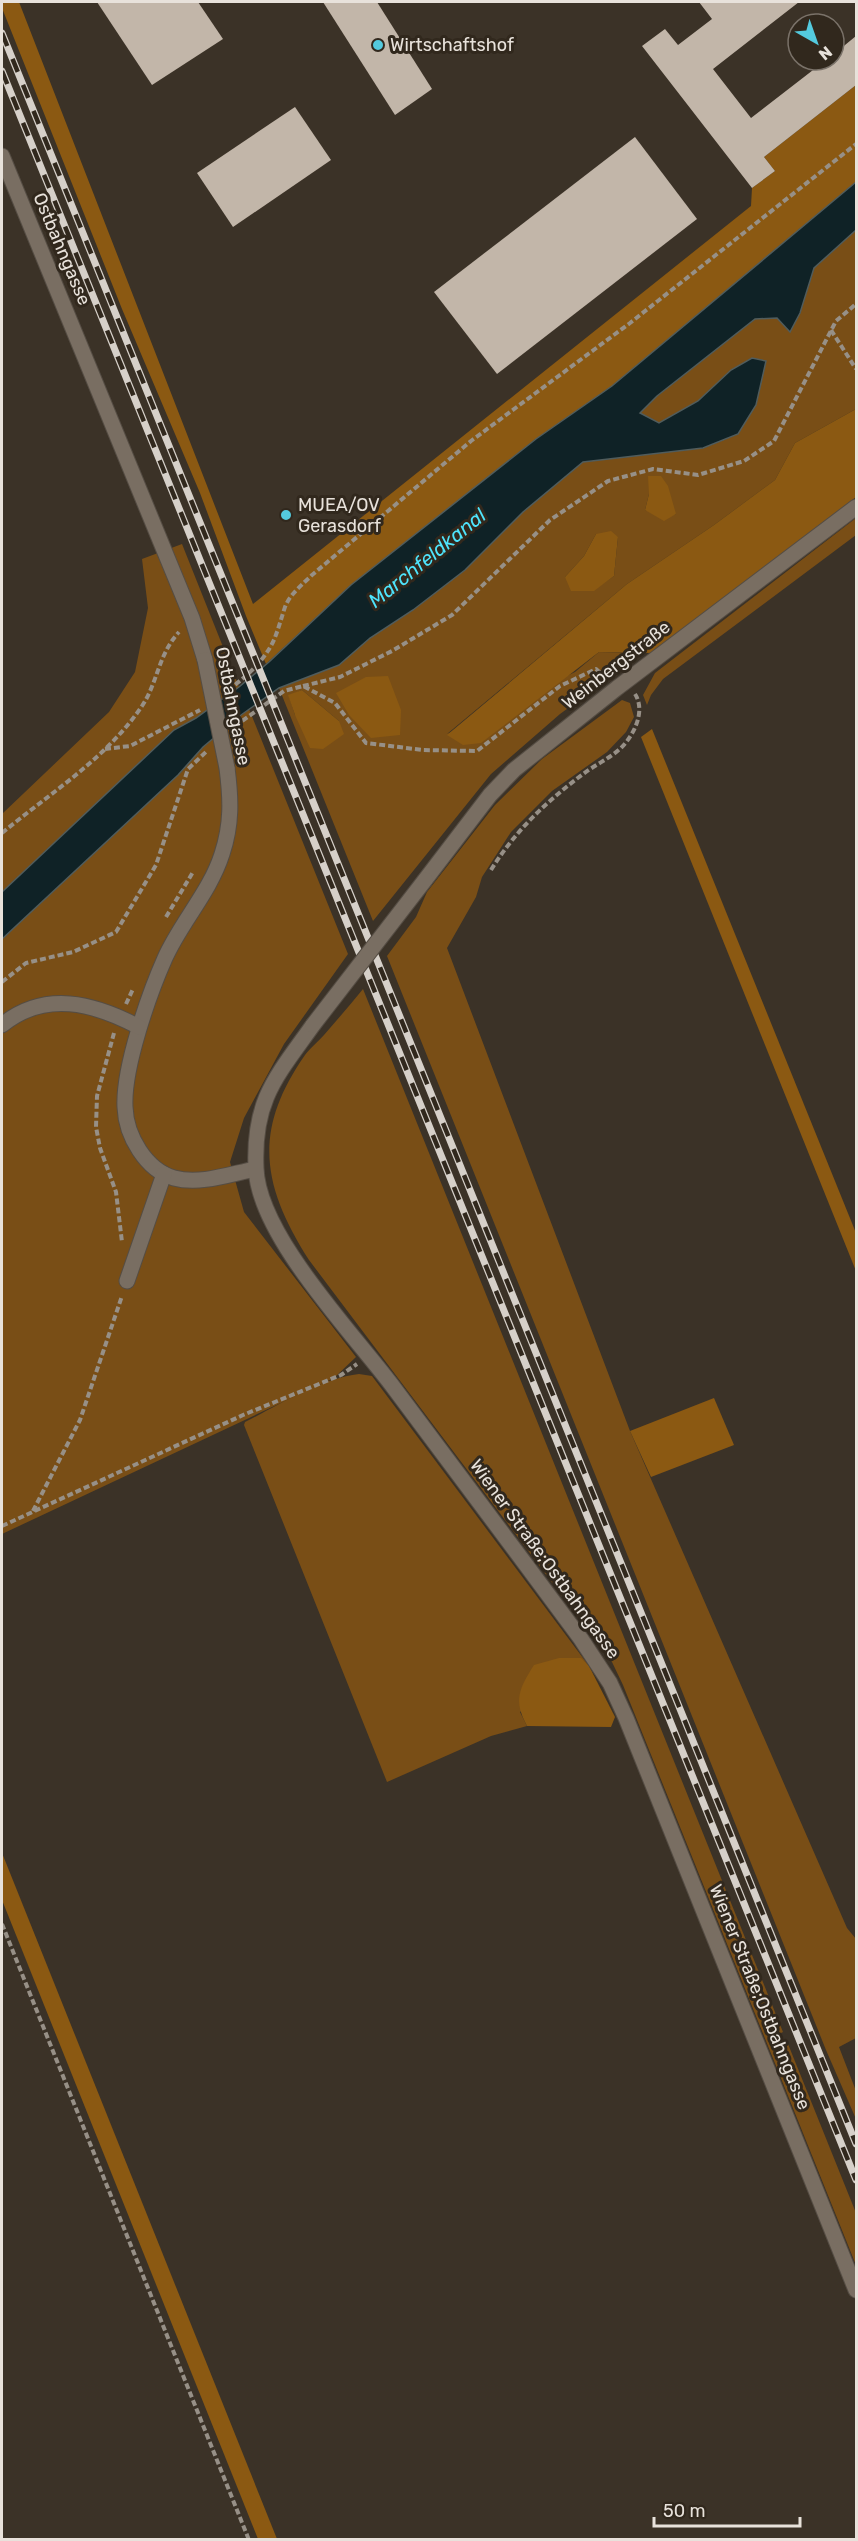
<svg xmlns="http://www.w3.org/2000/svg" width="858" height="2541" viewBox="0 0 858 2541" font-family="Rubik,sans-serif">
<style>
.green{fill:#794e16;fill-rule:evenodd}
.forest{fill:#8b5912}
.water{fill:#0f2226;stroke:#505c5c;stroke-width:1.5}
.building{fill:#c2b6a9}
.lines{fill:none;stroke-linecap:round;stroke-linejoin:round}
.minor-casing{stroke:#554d44;stroke-width:17}
.path{stroke:#979087;stroke-width:4;stroke-dasharray:6 3;stroke-linecap:butt}
.minor{stroke:#796e62;stroke-width:15}
.rail-casing{stroke:#d6d0c9;stroke-width:7}
.rail{stroke:#31281d;stroke-width:4.5;stroke-dasharray:14;stroke-linecap:butt}
.minor-bridge-casing{stroke:#554d44;stroke-width:17;stroke-linecap:butt}
.minor-bridge{stroke:#796e62;stroke-width:15}
.poi-dot{fill:#54cade;stroke:#31281d;stroke-width:2}
.labels{text-anchor:middle;dominant-baseline:central;stroke-width:6;stroke-linejoin:round;paint-order:stroke}
.poi-label{font-size:18px;fill:#e8e2db;stroke:#31281d;text-anchor:start}
.street-label{font-size:18px;fill:#e8e2db;stroke:#31281d}
.water-label{font-size:20px;font-style:italic;fill:#4ee4fc;stroke:#31281d}
</style>
<rect width="100%" height="100%" fill="#3b3227"/>
<g class="green">
<path d="M 856,230 L 856,409 L 795,443 L 775,480 L 714,525 L 627,584 L 447,734 L 575,672 L 599,652 L 637,653 L 604,682 L 560,714 L 491,774 L 373,921 L 279,688 L 338,665 L 370,638 L 413,610 L 465,570 L 523,512 L 583,462 L 703,448 L 738,434 L 731,370 L 698,401 L 659,424 L 639,413 L 657,396 L 755,319 L 777,318 L 790,332 L 800,313 L 814,268 ZM 649,494 L 676,514 L 668,517 L 645,510 ZM 596,534 L 618,537 L 614,576 L 594,590 L 565,577 L 584,556 ZM 302,690 L 339,721 L 295,715 L 289,696 Z"/>
<polygon points="856,518 856,535 663,679 651,695 647,705 643,695 655,673"/>
<polygon points="182,544 239,687 196,718 174,730 2,892 2,814 109,712 135,672 148,608 142,559"/>
<polygon points="622,700 630,703 634,717 626,732 607,752 552,791 511,832 482,877 476,897 447,948 630,1431 847,1928 856,1939 856,2038 839,2047 856,2091 856,2119 826,2050 387,956 416,917 427,892 495,805 542,759"/>
<polygon points="249,709 348,954 284,1044 244,1118 230,1162 244,1212 356,1357 334,1378 2,1534 2,939 178,775 203,747"/>
<path d="M 363,989 L 783,2032 L 779,2034 L 782,2040 L 786,2039 L 856,2213 L 856,2265 L 623,1685 L 612,1662 L 309,1260 C 262,1186 252,1131 305,1055 C 310,1048 318,1042 324,1035 C 337,1020 350,1005 363,989 Z"/>
<path d="M 359,1374 L 372,1376 L 589,1666 L 580,1658 L 520,1712 L 527,1726 L 491,1736 L 387,1782 L 244,1425 L 245,1422 C 279,1405 321,1378 359,1374 Z"/>
</g>
<g class="forest">
<polygon points="2,2 19,2 253,604 751,206 752,188 775,171 764,157 856,85 856,182 612,386 536,439 351,585 266,664 246,616 200,493 122,309 2,8"/>
<polygon points="856,409 856,497 652,653 599,652 481,743 463,745 447,735 627,584 714,525 775,480 795,443"/>
<polygon points="648,476 661,476 668,486 676,514 664,521 645,510 649,494"/>
<polygon points="611,531 618,537 614,576 594,591 571,591 565,577 584,556 596,534"/>
<polygon points="388,676 401,710 400,735 371,738 349,715 336,693 366,677"/>
<polygon points="302,690 339,721 344,734 323,749 310,748 295,715 288,695"/>
<polygon points="652,729 856,1233 856,1271 641,737"/>
<polygon points="714,1398 734,1445 651,1477 630,1431"/>
<path d="M 559,1658 L 581,1658 L 589,1666 L 615,1717 L 611,1727 L 527,1726 C 513,1700 519,1689 534,1665 Z"/>
<polygon points="2,1853 277,2539 258,2539 2,1900"/>
</g>
<polygon class="water" points="856,182 856,230 814,268 800,313 790,332 777,318 755,319 657,396 640,413 659,423 698,401 731,370 752,358 766,361 756,405 738,434 703,448 583,462 523,512 465,570 413,610 370,638 339,665 279,688 241,715 203,747 178,775 2,939 2,892 174,730 196,718 239,687 269,662 351,585 536,439 612,386"/>
<g class="building">
<polygon points="97,2 198,2 223,39 152,85"/>
<polygon points="323,2 377,2 432,89 395,115"/>
<polygon points="699,2 799,2 713,69 751,118 826,60 834,60 834,54 856,36 856,85 764,157 775,171 752,188 642,46 665,29 678,45 712,19"/>
<polygon points="295,107 331,160 233,227 197,173"/>
<polygon points="635,137 697,219 497,374 434,292"/>
</g>
<g class="lines">
<defs>
<g id="minor">
<polyline points="2,156 192,618 205,660"/>
<path d="M 227,768 C 231,799 232,824 222,854 C 210,892 181,922 165,958 C 149,994 123,1068 125,1107 C 126,1136 146,1170 174,1178 C 200,1185 230,1174 255,1169"/>
<polyline points="425,880 490,795 514,770 617,688 856,507"/>
<path d="M 2,1025 C 45,990 94,1003 139,1027"/>
<path d="M 313,1025 C 276,1077 253,1100 256,1168 C 258,1235 353,1333 394,1388 C 456,1471 519,1555 581,1639 L 610,1683 L 626,1718 L 856,2290"/>
<polyline points="127,1281 164,1174"/>
</g>
</defs>
<use href="#minor" class="minor-casing"/>
<g class="path">
<polyline points="831,330 856,369"/>
<polyline points="303,686 340,677 392,651 452,615 550,520 608,481 653,469 698,475 744,461 774,441 836,321 856,304"/>
<path d="M 228,690 C 246,677 263,662 273,642 C 278,631 281,619 285,607 C 290,594 302,585 312,575 L 471,441 L 630,323 L 856,144"/>
<polyline points="235,726 284,691 303,686 335,703 366,743 423,750 477,751 560,686 596,669 605,677"/>
<polyline points="105,749 130,746 200,710"/>
<path d="M 2,833 C 49,794 107,758 142,706 C 158,682 158,655 179,632"/>
<path d="M 491,870 C 515,831 546,802 583,774 C 595,765 610,758 621,748 C 634,735 646,711 635,694"/>
<polyline points="166,917 193,872"/>
<polyline points="2,982 26,963 73,952 116,932 156,865 188,769 207,751"/>
<polyline points="126,1004 133,989"/>
<polyline points="114,1033 97,1096 96,1127 100,1148 116,1192 122,1242"/>
<polyline points="33,1511 80,1420 122,1296"/>
<polyline points="2,1526 243,1415 341,1375 357,1364"/>
<polyline points="2,1924 249,2540"/>
</g>
<use href="#minor" class="minor"/>
<defs>
<g id="rail">
<polyline points="2,33 856,2144"/>
<polyline points="2,71 856,2180"/>
</g>
</defs>
<use href="#rail" class="rail-casing"/>
<use href="#rail" class="rail"/>
<defs>
<g id="minor-bridge">
<polyline points="205,660 227,768"/>
<polyline points="313,1025 425,880"/>
</g>
</defs>
<use href="#minor-bridge" class="minor-bridge-casing"/>
<use href="#minor-bridge" class="minor-bridge"/>
</g>
<g class="poi-dot">
<circle cx="378" cy="45" r="6"/>
<circle cx="286" cy="515" r="6"/>
</g>
<g class="labels">
<g class="poi-label">
<text x="390" y="45">Wirtschaftshof</text>
<text x="298" y="505">MUEA/OV<tspan x="298" dy="21">Gerasdorf</tspan></text>
</g>
<g class="street-label">
<text transform="translate(62 249) rotate(67)">Ostbahngasse</text>
<text transform="translate(616 665) rotate(-38)">Weinbergstraße</text>
<text transform="translate(233 706) rotate(79)">Ostbahngasse</text>
<text transform="translate(545 1559) rotate(54)">Wiener Straße;Ostbahngasse</text>
<text transform="translate(760 1997) rotate(68)">Wiener Straße;Ostbahngasse</text>
</g>
<g class="water-label">
<text transform="translate(427 558) rotate(-39)">Marchfeldkanal</text>
</g>
</g>
<rect width="858" height="2541" fill="none" stroke="#e8e2db" stroke-width="6"/>
<g transform="translate(816 42) rotate(140)"><circle r="28" fill="#31281d" stroke="#7a7269" stroke-width="1.5"/>
<path d="M0-4.5L10 22L0 15L-10 22Z" fill="#54cade"/>
<text y="-9" font-size="16" font-weight="bold" text-anchor="middle" fill="#e8e2db">N</text>
</g>
<path d="M654 2517v9h146v-9" fill="none" stroke="#e8e2db" stroke-width="3"/>
<text x="663" y="2517" font-size="18" fill="#e8e2db" stroke="#31281d" stroke-width="4.5" paint-order="stroke">50 m</text>
</svg>
